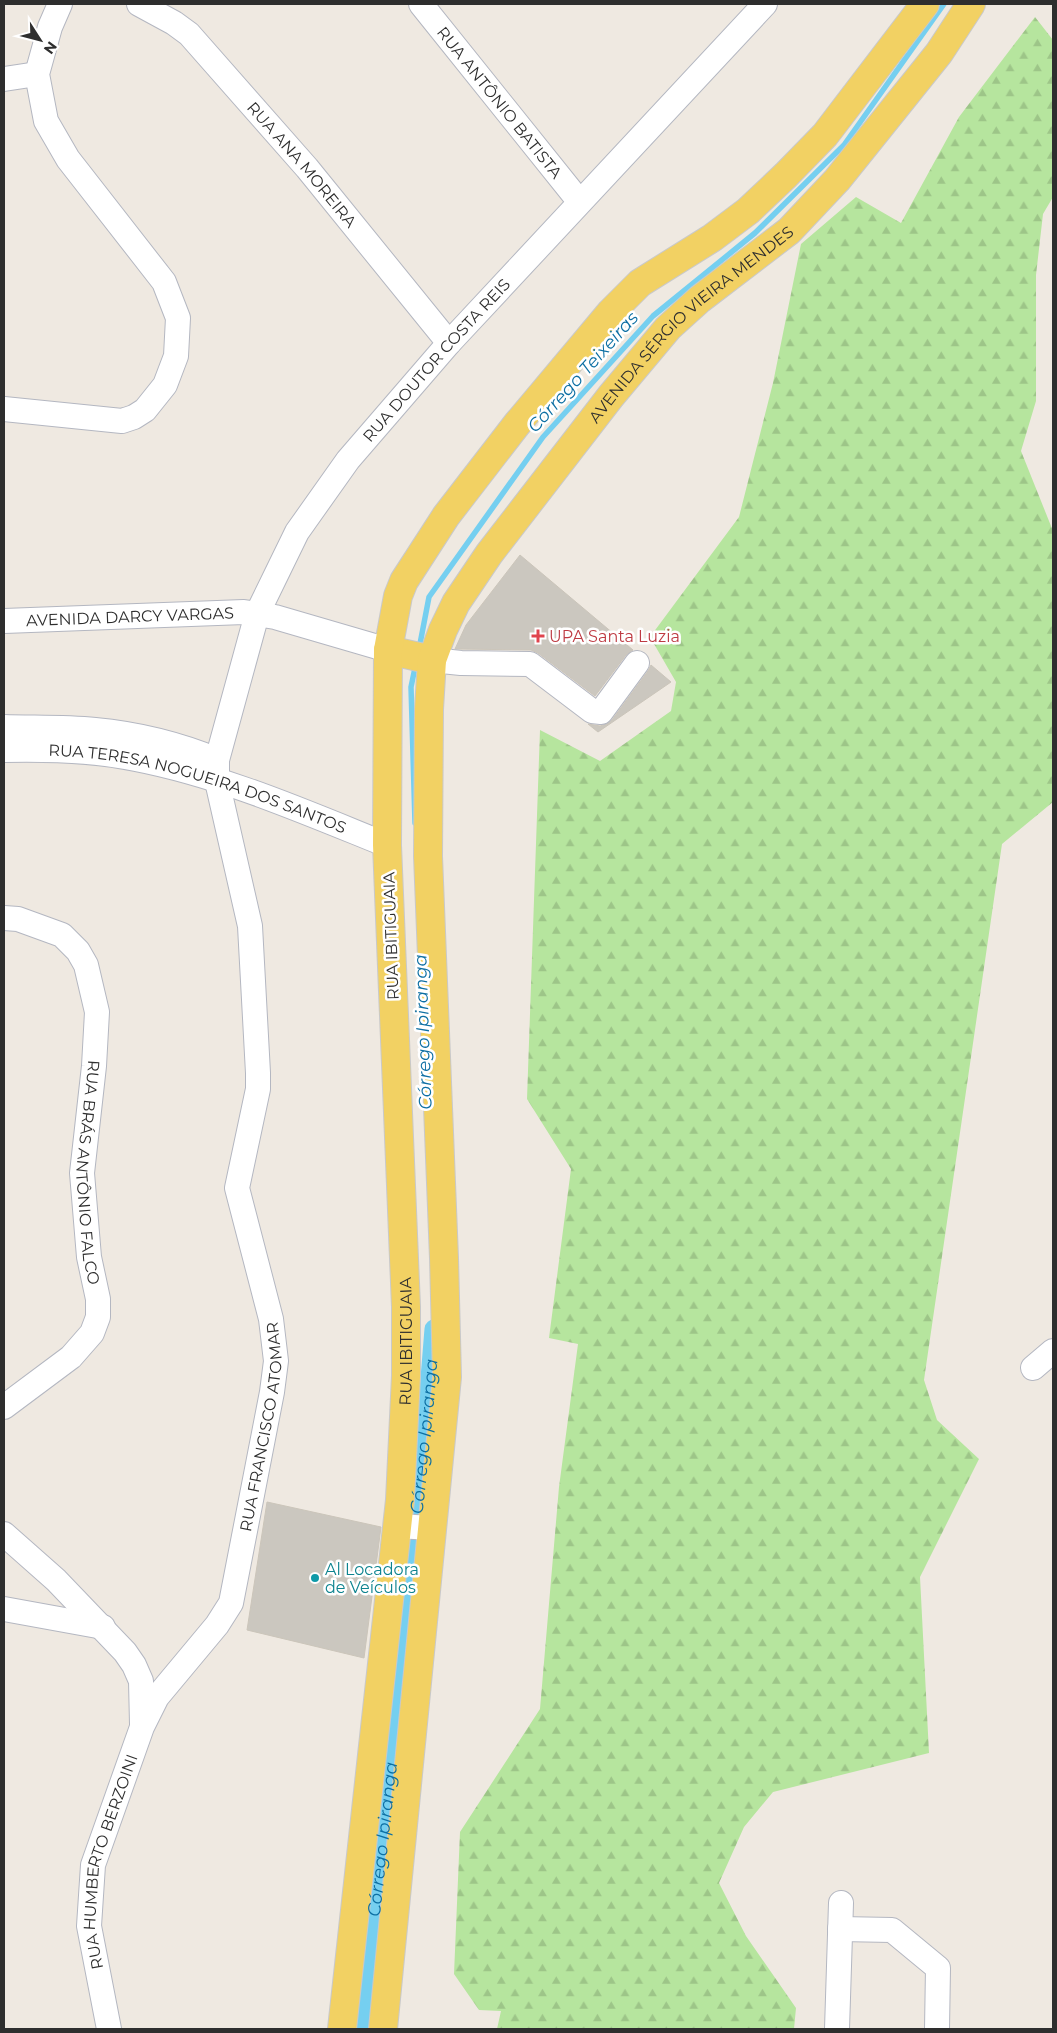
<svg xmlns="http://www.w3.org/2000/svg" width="1057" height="2033" viewBox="0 0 1057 2033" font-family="Montserrat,sans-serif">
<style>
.forest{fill:url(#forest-firs)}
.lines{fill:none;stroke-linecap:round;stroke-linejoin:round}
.stream{stroke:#75cff0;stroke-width:5.5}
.canal{stroke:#75cff0;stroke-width:19}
.building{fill:#cbc7bf;stroke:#cbc5ba}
.minor-casing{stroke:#b4b7c1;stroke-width:26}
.major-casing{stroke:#c9c9c9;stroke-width:30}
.minor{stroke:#fff;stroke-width:24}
.major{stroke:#f2d163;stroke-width:28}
.health-dot{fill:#e0444e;stroke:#fff;stroke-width:2}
.culture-dot{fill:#0f9aa8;stroke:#fff;stroke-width:2}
.labels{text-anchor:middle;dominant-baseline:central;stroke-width:5;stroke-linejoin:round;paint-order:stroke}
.street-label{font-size:16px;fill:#2e2e2e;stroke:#fff}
.health-label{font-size:16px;fill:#be3a42;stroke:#fff;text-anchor:start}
.culture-label{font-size:16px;fill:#0d838f;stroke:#fff;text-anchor:start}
.water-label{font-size:18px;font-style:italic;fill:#0d6fa3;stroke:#fff}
</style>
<defs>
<pattern id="forest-firs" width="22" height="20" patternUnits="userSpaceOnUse" patternTransform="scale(1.25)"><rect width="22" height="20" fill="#b6e59e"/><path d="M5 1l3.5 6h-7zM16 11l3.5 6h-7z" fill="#9dc588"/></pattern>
</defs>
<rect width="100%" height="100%" fill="#efe9e1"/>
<polygon class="forest" points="1035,17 1053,40 1053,197 1043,214 1036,275 1036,401 1021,451 1053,531 1053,802 1002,844 924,1380 937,1420 979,1459 920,1577 929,1753 773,1792 744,1827 719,1883 746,1936 796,2008 794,2029 497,2029 501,2011 479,2010 454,1974 460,1832 540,1709 559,1487 578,1344 549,1338 571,1169 527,1099 540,730 600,761 671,711 676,682 650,637 739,517 773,383 801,244 856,197 901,223 959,117"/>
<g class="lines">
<g class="stream">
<polyline points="419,649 429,597 543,437 653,316 755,233 844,145 944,4"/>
<polyline points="415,823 411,687 416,663"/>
</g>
<path class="canal" id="s1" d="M 361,2029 L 390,1774 L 428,1403 L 434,1329"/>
</g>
<g class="building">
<polygon points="520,555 633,650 626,655 595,696 538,653 531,650 455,649 466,625"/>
<polygon points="651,665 671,682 598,732 588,724 600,726 607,724 612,720 648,671"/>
<polygon points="267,1502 381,1527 364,1658 247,1630"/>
</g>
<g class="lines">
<defs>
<g id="minor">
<path id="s2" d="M 139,4 L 174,23 L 189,34 L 307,168 L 449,343"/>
<path id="s3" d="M 421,4 L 579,201"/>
<polyline points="4,79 37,74"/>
<polyline points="4,409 122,421 134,417 145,410 165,385 176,356 178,318 164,282 68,159 46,121 37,74 50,27 60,4"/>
<path id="s4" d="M 4,621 L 244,612 L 275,617 L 388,650"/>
<polyline points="432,660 461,663 530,664 592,711 601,712 637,663"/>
<path d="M 4,727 C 34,728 65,727 95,730 C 138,734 178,744 217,760"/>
<path id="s5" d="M 4,750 C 48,749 93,750 136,759 C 223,776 305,812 387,845"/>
<path id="s6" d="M 4,918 L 18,919 L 62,935 L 78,951 L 86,965 L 97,1012 L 94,1066 L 82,1173 L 89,1257 L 98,1299 L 98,1317 L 92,1333 L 71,1357 L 4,1407"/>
<polyline points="1033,1368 1053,1351"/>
<polyline points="397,1526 432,1528"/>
<polyline points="4,1534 56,1580 125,1652 134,1665 141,1681 142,1724"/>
<polyline points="4,1609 103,1627"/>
<polyline points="840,1929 892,1930 938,1968 937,2029"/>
<path id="s7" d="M 109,2029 L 89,1926 L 93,1865 L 142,1727 L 157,1697 L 217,1625 L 231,1603 L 272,1392 L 276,1361 L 271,1319 L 237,1188 L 258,1089 L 258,1073 L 250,926 L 217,781 L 217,760 L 257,614 L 297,532 L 348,460 L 449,343 L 765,4"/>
<polyline points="837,2029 841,1903"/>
</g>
<g id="major">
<polyline points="388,650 432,660"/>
<path id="s8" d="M 342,2029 L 400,1500 L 406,1376 L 406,1307 L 387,845 L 388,650 L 398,596 L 404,581 L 446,516 L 517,424 L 611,312 L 640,283 L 712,238 L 748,211 L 786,175 L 825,135 L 925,4"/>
<path id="s9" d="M 383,2029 L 447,1377 L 444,1258 L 428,856 L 429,709 L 432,660 L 443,630 L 456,603 L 489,554 L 611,396 L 668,328 L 700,299 L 789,231 L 837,180 L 939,53 L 971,4"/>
</g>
</defs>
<use href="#minor" class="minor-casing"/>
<use href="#major" class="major-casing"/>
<use href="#minor" class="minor"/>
<use href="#major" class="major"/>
</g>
<path class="health-dot" d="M535.5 628.5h5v5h5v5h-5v5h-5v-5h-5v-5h5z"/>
<circle class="culture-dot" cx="315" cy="1578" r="5"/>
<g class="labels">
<g class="street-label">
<text stroke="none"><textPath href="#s3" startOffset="126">RUA ANTÔNIO BATISTA</textPath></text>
<text stroke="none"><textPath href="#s2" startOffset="231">RUA ANA MOREIRA</textPath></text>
<text stroke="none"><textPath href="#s9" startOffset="1801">AVENIDA SÉRGIO VIEIRA MENDES</textPath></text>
<text stroke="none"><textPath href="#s7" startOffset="1788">RUA DOUTOR COSTA REIS</textPath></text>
<text stroke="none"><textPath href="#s4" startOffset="126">AVENIDA DARCY VARGAS</textPath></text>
<text stroke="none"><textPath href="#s5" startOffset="199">RUA TERESA NOGUEIRA DOS SANTOS</textPath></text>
<text transform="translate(391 936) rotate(-92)">RUA IBITIGUAIA</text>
<text stroke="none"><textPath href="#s6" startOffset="309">RUA BRÁS ANTÔNIO FALCO</textPath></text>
<text stroke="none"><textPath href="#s8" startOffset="691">RUA IBITIGUAIA</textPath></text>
<text stroke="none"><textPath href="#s7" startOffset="645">RUA FRANCISCO ATOMAR</textPath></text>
<text stroke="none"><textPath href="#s7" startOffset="172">RUA HUMBERTO BERZOINI</textPath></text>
</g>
<g class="health-label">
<text x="549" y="636">UPA Santa Luzia</text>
</g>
<g class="culture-label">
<text x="325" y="1569">Al Locadora<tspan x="325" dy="18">de Veículos</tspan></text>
</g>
<g class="water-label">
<text transform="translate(583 372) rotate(-48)">Córrego Teixeiras</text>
<text transform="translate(423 1032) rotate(-92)">Córrego Ipiranga</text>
<text stroke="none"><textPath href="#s1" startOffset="596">Córrego Ipiranga</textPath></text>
<text stroke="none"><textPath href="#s1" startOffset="191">Córrego Ipiranga</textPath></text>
</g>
</g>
<rect width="1057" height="2033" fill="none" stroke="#2e2e2e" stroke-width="10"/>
<g transform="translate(40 40) rotate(126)" stroke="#ffffff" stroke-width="4" paint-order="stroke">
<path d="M0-4L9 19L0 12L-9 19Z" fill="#2e2e2e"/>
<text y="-8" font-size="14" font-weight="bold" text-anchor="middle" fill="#2e2e2e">N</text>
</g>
</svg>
